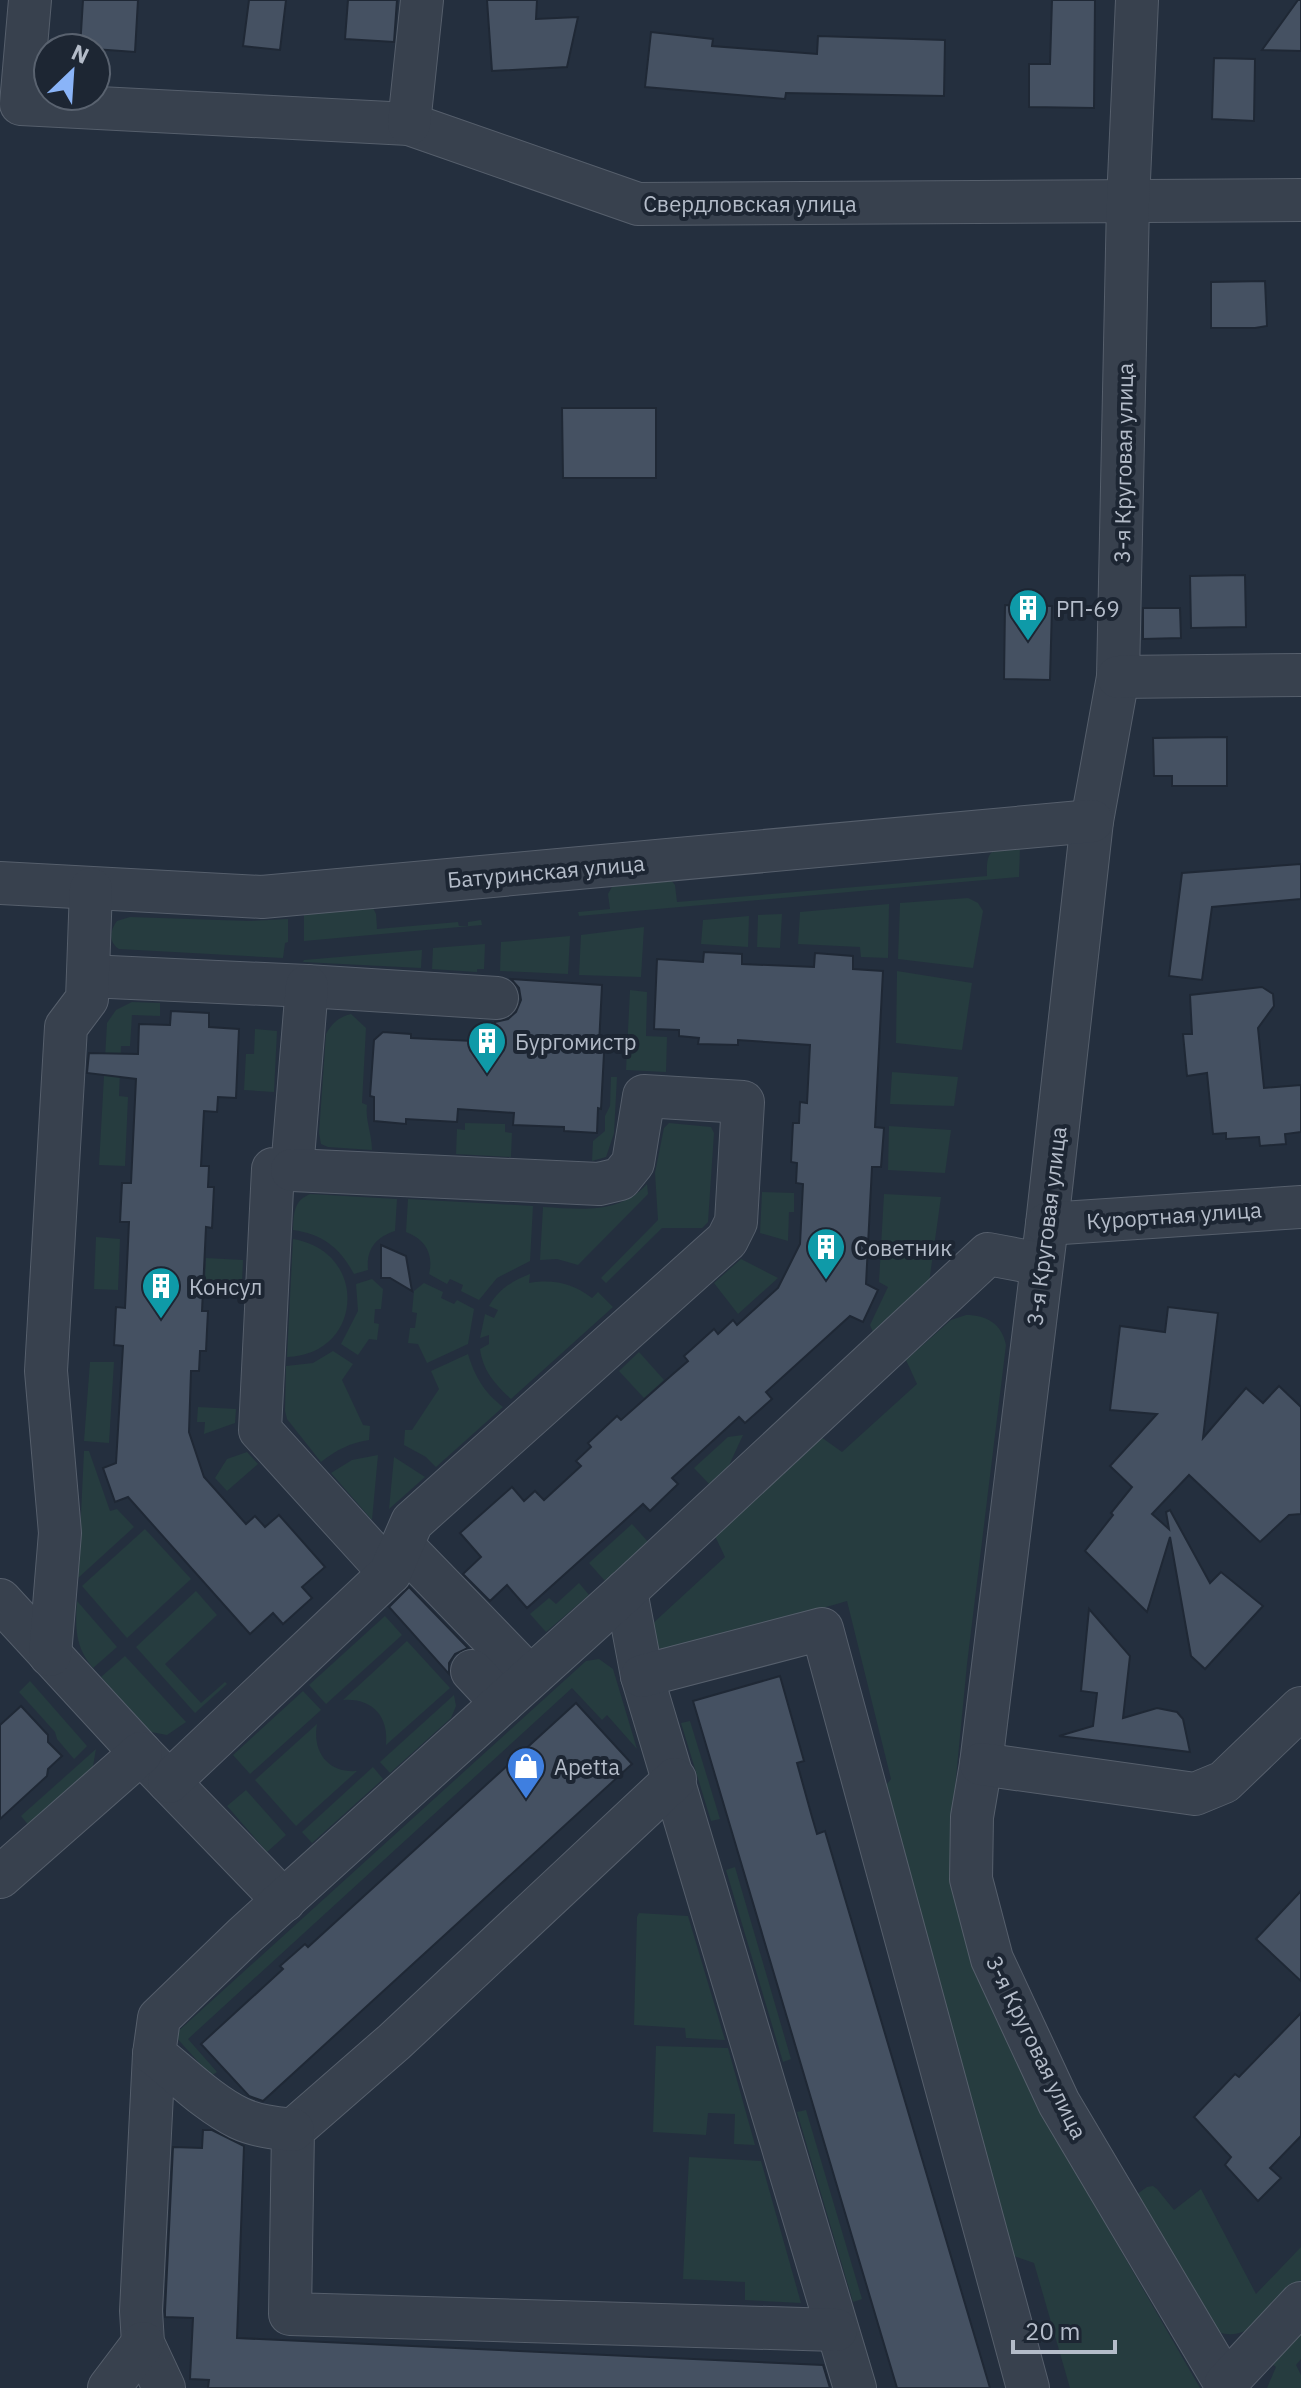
<svg xmlns="http://www.w3.org/2000/svg" width="1301" height="2388" viewBox="0 0 1301 2388" font-family="'IBM Plex Sans',sans-serif">
<style>
.green{fill:#263c3f}
.building{fill:#455162;stroke:#1f2835;stroke-width:2}
.lines{fill:none;stroke-linecap:round;stroke-linejoin:round}
.minor-casing{stroke:#565f6c;stroke-width:44}
.minor{stroke:#38414e;stroke-width:42}
.labels{text-anchor:middle;dominant-baseline:central;stroke-width:8;stroke-linejoin:round;paint-order:stroke}
.street-label{font-size:22px;fill:#b4bcc9;stroke:#1d2633}
.poi-label{font-size:22px;fill:#b4bcc9;stroke:#1d2633;text-anchor:start}
</style>
<rect width="100%" height="100%" fill="#242f3e"/>
<g class="green">
<path d="M 1020,848 L 1019,877 L 579,916 L 578,912 L 610,909 L 608,894 L 613,885 L 670,879 L 675,885 L 677,902 L 987,876 C 986,847 993,849 1020,848 Z"/>
<polygon points="968,898 978,903 983,911 973,968 898,959 900,903"/>
<polygon points="889,904 888,958 861,957 860,947 798,944 800,912"/>
<polygon points="372,906 376,914 377,929 458,922 459,926 468,926 468,922 481,920 482,925 304,941 304,910"/>
<polygon points="782,914 780,948 757,947 758,915"/>
<polygon points="749,916 748,947 701,944 703,920"/>
<path d="M 130,917 L 249,921 L 288,919 L 288,942 L 285,943 L 283,958 L 119,949 C 108,942 110,930 117,921 Z"/>
<polygon points="644,927 641,977 579,975 581,935"/>
<polygon points="570,936 568,974 500,971 501,942"/>
<polygon points="485,944 484,969 477,969 477,972 432,969 433,948"/>
<polygon points="422,950 421,968 303,962 304,960"/>
<polygon points="897,971 972,983 962,1050 896,1043"/>
<polygon points="630,990 647,992 646,1036 667,1037 666,1072 626,1070"/>
<polygon points="132,1002 160,1003 160,1016 132,1015 130,1046 121,1046 119,1096 128,1097 125,1166 99,1165 107,1023 116,1010"/>
<path d="M 351,1014 L 366,1028 L 362,1103 L 367,1105 C 365,1121 372,1133 372,1150 L 328,1147 L 321,1144 L 319,1133 L 326,1034 C 332,1023 339,1017 351,1014 Z"/>
<polygon points="255,1029 277,1031 274,1092 244,1090 246,1054 254,1054"/>
<polygon points="892,1072 958,1077 954,1106 890,1104"/>
<polygon points="611,1077 617,1077 614,1133 606,1157 592,1161 593,1141 605,1131 605,1116 610,1106"/>
<polygon points="465,1123 505,1124 505,1132 512,1133 511,1157 456,1154 457,1129 465,1130"/>
<polygon points="669,1123 711,1127 714,1133 708,1222 702,1228 662,1228 606,1283 601,1278 658,1220 655,1173 664,1128"/>
<polygon points="889,1126 951,1130 945,1173 888,1170"/>
<path d="M 647,1184 L 648,1194 L 578,1265 L 557,1259 L 540,1260 L 543,1207 C 580,1209 619,1215 647,1184 Z"/>
<polygon points="762,1192 794,1193 794,1212 789,1212 788,1241 760,1233"/>
<path d="M 310,1194 L 397,1199 L 395,1231 C 376,1237 366,1249 368,1270 L 354,1274 C 340,1248 323,1234 293,1230 C 294,1214 293,1201 310,1194 Z"/>
<polygon points="884,1194 941,1197 928,1290 875,1337 870,1325 888,1287 879,1282"/>
<path d="M 408,1199 L 533,1206 L 530,1261 L 497,1278 L 479,1300 L 461,1291 L 463,1285 L 450,1279 L 447,1284 L 429,1274 C 434,1254 425,1239 406,1232 Z"/>
<polygon points="96,1237 120,1239 118,1290 94,1289"/>
<path d="M 293,1239 C 370,1252 363,1355 287,1357 Z"/>
<polygon points="206,1258 243,1260 242,1282 205,1280"/>
<polygon points="741,1259 778,1278 738,1314 714,1283"/>
<path d="M 530,1274 L 529,1283 C 554,1279 572,1283 592,1298 L 598,1292 L 613,1307 L 511,1399 C 495,1384 483,1371 480,1349 L 489,1344 L 489,1335 L 480,1338 L 485,1314 L 494,1318 L 498,1310 L 489,1306 C 499,1289 512,1281 530,1274 Z"/>
<polygon points="372,1279 383,1289 381,1309 375,1309 374,1323 379,1324 377,1340 369,1339 358,1355 341,1344 358,1311 356,1284"/>
<polygon points="424,1283 443,1292 441,1298 454,1304 457,1300 474,1309 468,1344 427,1363 418,1344 408,1343 410,1328 415,1328 417,1313 412,1312 414,1291"/>
<path d="M 966,1315 C 987,1315 1002,1324 1006,1345 L 967,1664 L 951,1829 L 1041,2112 L 1200,2388 L 1070,2388 L 1034,2263 L 999,2251 L 868,1808 L 891,1779 L 847,1601 L 675,1651 L 657,1648 L 650,1626 L 725,1557 L 714,1534 L 821,1437 L 842,1452 L 917,1384 L 906,1360 L 951,1320 Z"/>
<path d="M 333,1351 L 353,1364 L 342,1380 L 363,1425 L 370,1426 L 369,1440 C 350,1443 336,1450 321,1462 L 287,1419 L 285,1411 L 286,1366 L 313,1363 Z"/>
<polygon points="639,1352 664,1380 644,1398 619,1371"/>
<path d="M 468,1354 C 475,1377 484,1392 503,1407 L 436,1467 L 426,1457 L 404,1445 L 405,1430 L 412,1430 L 439,1389 L 431,1371 Z"/>
<polygon points="90,1362 114,1362 109,1443 84,1441"/>
<polygon points="198,1407 236,1409 235,1423 204,1434 205,1422 197,1422"/>
<polygon points="743,1435 725,1474 711,1486 694,1468 728,1437"/>
<polygon points="84,1451 89,1451 110,1511 117,1509 134,1527 78,1578"/>
<polygon points="247,1452 258,1464 227,1491 215,1478 227,1459"/>
<polygon points="378,1455 372,1520 331,1473 352,1460"/>
<polygon points="394,1457 425,1477 389,1509"/>
<polygon points="632,1524 649,1543 606,1582 589,1563"/>
<polygon points="145,1529 191,1579 127,1638 82,1586"/>
<polygon points="579,1583 589,1595 546,1632 530,1614 549,1598 556,1604"/>
<polygon points="196,1591 217,1615 165,1664 201,1703 225,1682 227,1684 195,1713 136,1647"/>
<path d="M 77,1601 L 117,1647 L 93,1668 C 75,1647 75,1627 77,1601 Z"/>
<polygon points="385,1616 402,1635 326,1704 309,1685"/>
<path d="M 407,1641 L 450,1688 L 386,1745 C 389,1716 372,1698 343,1700 Z"/>
<polygon points="125,1656 186,1722 167,1735 151,1732 101,1677"/>
<polygon points="599,1659 613,1669 637,1749 607,1715 602,1720 572,1688 188,2039 217,2072 211,2076 174,2035 586,1661"/>
<polygon points="30,1681 87,1746 74,1759 57,1739 55,1732 19,1692"/>
<polygon points="303,1691 321,1710 250,1774 233,1755"/>
<polygon points="454,1695 456,1706 451,1718 390,1773 380,1762"/>
<polygon points="690,1721 720,1819 711,1821 681,1723"/>
<path d="M 317,1724 C 312,1752 328,1773 357,1771 L 296,1826 L 255,1780 Z"/>
<polygon points="96,1749 93,1766 88,1774 30,1827 21,1816"/>
<polygon points="373,1767 383,1779 312,1843 302,1832"/>
<polygon points="246,1790 286,1835 267,1852 227,1806"/>
<polygon points="735,1867 791,2059 783,2062 726,1870"/>
<polygon points="639,1913 688,1916 725,2040 686,2038 685,2028 634,2025 637,1917"/>
<polygon points="656,2046 728,2048 755,2145 734,2144 735,2114 708,2113 706,2135 653,2132"/>
<polygon points="806,2110 862,2299 853,2302 797,2112"/>
<polygon points="689,2157 761,2161 801,2303 745,2300 745,2282 683,2279"/>
<path d="M 1153,2186 L 1157,2189 L 1174,2210 L 1201,2189 L 1256,2294 L 1301,2247 L 1301,2280 C 1279,2303 1253,2344 1218,2332 L 1133,2197 L 1147,2187 Z"/>
<polygon points="1301,2329 1301,2359 1296,2365 1301,2375 1301,2388 1267,2388 1276,2367 1270,2362"/>
</g>
<g class="building">
<polygon points="83,0 138,0 135,52 80,48"/>
<polygon points="249,0 286,0 280,50 243,46"/>
<polygon points="348,0 397,0 394,42 345,39"/>
<polygon points="487,0 537,0 536,19 578,17 567,67 492,71"/>
<polygon points="1052,0 1095,0 1094,108 1029,107 1029,64 1050,64"/>
<polygon points="1298,0 1301,0 1301,51 1262,50"/>
<polygon points="651,32 713,39 712,46 817,54 818,36 945,40 944,96 786,93 785,99 645,87"/>
<polygon points="1214,58 1255,59 1254,121 1212,119"/>
<polygon points="1265,281 1267,326 1255,328 1211,328 1211,282"/>
<polygon points="562,408 656,408 656,478 563,478"/>
<polygon points="1245,575 1246,627 1191,628 1190,576"/>
<polygon points="1005,605 1052,606 1050,680 1004,679"/>
<polygon points="1143,608 1180,608 1181,638 1143,639"/>
<polygon points="1227,737 1227,786 1172,786 1172,776 1154,776 1153,738"/>
<polygon points="1301,864 1301,899 1212,907 1202,980 1169,976 1182,873"/>
<polygon points="704,952 742,954 742,964 814,967 815,953 853,956 853,969 883,971 875,1127 884,1128 881,1167 872,1167 866,1284 878,1290 863,1322 850,1316 766,1392 772,1399 745,1423 739,1417 672,1478 678,1484 650,1511 643,1504 527,1608 507,1585 490,1601 463,1574 481,1557 460,1533 512,1487 524,1501 535,1491 544,1500 581,1466 576,1461 591,1447 588,1443 617,1416 621,1420 673,1374 688,1361 684,1356 714,1329 718,1334 733,1320 737,1325 778,1288 800,1244 803,1184 796,1183 797,1163 791,1162 793,1123 799,1123 800,1102 807,1103 810,1045 738,1040 738,1045 698,1044 699,1038 679,1036 679,1030 654,1029 657,959 703,962"/>
<polygon points="511,979 602,985 599,1045 604,1053 601,1109 598,1108 597,1133 564,1131 564,1127 513,1125 514,1113 458,1109 457,1122 406,1119 406,1124 374,1121 374,1097 370,1096 374,1040 383,1032 411,1034 411,1038 494,1042 495,1022 508,1019 516,1012 521,1000 519,988"/>
<polygon points="1262,987 1273,994 1274,1006 1258,1028 1264,1088 1301,1085 1301,1132 1285,1134 1286,1144 1260,1146 1259,1137 1226,1139 1226,1133 1213,1134 1207,1073 1187,1076 1183,1034 1192,1034 1190,995"/>
<polygon points="171,1011 209,1013 209,1027 239,1029 236,1098 218,1097 217,1112 204,1111 201,1166 209,1166 208,1187 214,1187 212,1228 206,1227 202,1311 208,1311 207,1330 206,1351 200,1351 199,1371 191,1371 189,1432 204,1477 246,1524 255,1516 265,1527 279,1515 325,1567 302,1587 312,1598 283,1624 273,1613 250,1634 128,1497 115,1502 103,1468 116,1463 123,1346 114,1345 116,1307 125,1308 129,1222 120,1222 122,1183 131,1183 136,1079 87,1073 89,1053 138,1054 139,1024 170,1025"/>
<polygon points="381,1245 406,1256 412,1291 390,1278 381,1278"/>
<polygon points="1168,1307 1218,1313 1203,1438 1246,1388 1263,1403 1279,1386 1301,1407 1301,1514 1289,1515 1260,1542 1189,1475 1152,1514 1169,1529 1166,1512 1170,1510 1210,1583 1221,1572 1263,1606 1205,1669 1191,1656 1170,1537 1147,1612 1085,1551 1113,1515 1111,1513 1132,1487 1110,1466 1157,1414 1110,1410 1120,1326 1165,1332"/>
<polygon points="409,1587 468,1648 455,1654 449,1663 449,1674 389,1607"/>
<polygon points="1089,1609 1130,1656 1123,1718 1157,1708 1177,1712 1183,1719 1190,1752 1059,1736 1093,1726 1097,1693 1081,1691"/>
<polygon points="780,1676 804,1761 797,1763 812,1817 817,1834 825,1831 990,2388 897,2388 731,1829 693,1701"/>
<polygon points="576,1703 632,1764 263,2101 249,2096 201,2044 283,1969 280,1966 305,1944 308,1947"/>
<polygon points="21,1706 48,1735 48,1742 62,1756 48,1769 47,1776 0,1819 0,1725"/>
<polygon points="1301,1891 1301,1981 1256,1939"/>
<polygon points="1301,2013 1301,2136 1270,2168 1281,2178 1258,2201 1225,2165 1231,2157 1194,2117 1235,2074 1239,2077"/>
<polygon points="203,2130 212,2130 244,2146 237,2338 823,2365 830,2388 208,2388 209,2380 190,2379 193,2318 165,2317 165,2311 173,2147 202,2148"/>
</g>
<g class="lines">
<defs>
<g id="minor">
<polyline points="30,0 21,104 409,124 638,204 1301,200"/>
<polyline points="1137,0 1128,202 1118,677 1092,821 1047,1224 981,1764 972,1817 971,1879 992,1959 1059,2103 1228,2388"/>
<polyline points="409,124 422,0"/>
<polyline points="1118,677 1301,675"/>
<polyline points="0,883 262,897 1092,821"/>
<polyline points="88,976 307,986 497,998"/>
<polyline points="307,986 292,1170 273,1169 260,1430 390,1573"/>
<polyline points="1047,1224 1301,1207"/>
<polyline points="402,1545 530,1677"/>
<polyline points="626,1591 642,1676 855,2388"/>
<polyline points="0,1600 141,1753 284,1901"/>
<polyline points="50,1655 60,1533 46,1371 66,1027 87,999 91,889"/>
<polyline points="472,1671 502,1703"/>
<polyline points="642,1676 822,1629 1028,2388"/>
<polyline points="981,1764 1195,1794 1224,1782 1301,1708"/>
<polyline points="675,1779 394,2042 293,2130 290,2314 836,2330"/>
<polyline points="169,1782 390,1573 412,1522 727,1240 736,1222 743,1102 644,1096 633,1163 620,1179 599,1184 292,1170"/>
<polyline points="0,1877 141,1753"/>
<polyline points="154,2054 141,2311 143,2343 164,2388"/>
<path d="M 293,2130 C 275,2128 256,2126 239,2118 C 208,2103 181,2075 154,2054 L 159,2018 L 244,1936 L 626,1591 L 988,1254 L 1041,1264"/>
<polyline points="1226,2383 1301,2303"/>
<polyline points="109,2388 143,2343"/>
</g>
</defs>
<use href="#minor" class="minor-casing"/>
<use href="#minor" class="minor"/>
</g>
<defs>
<symbol id="building-pin" viewBox="-11 -11 22 30"><path d="M0 17L-7.5 6A9.5 9.5 0 1 1 7.5 6Z" fill="#0f9aa8" stroke="#1d2633"/><path d="M-4-6H4V6H1V3H-1V6H-4ZM-2.5-4.3h1.7v1.8h-1.7ZM.8-4.3h1.7v1.8H.8ZM-2.5-1h1.7V.8h-1.7ZM.8-1h1.7V.8H.8Z" fill="#fff"/></symbol>
<symbol id="shop-pin" viewBox="-11 -11 22 30"><path d="M0 17L-7.5 6A9.5 9.5 0 1 1 7.5 6Z" fill="#3f7fe0" stroke="#1d2633"/><path d="M-5-2.5h2.3a2.7 3.5 0 0 1 5.4 0H5L5.5 6h-11ZM-1.5-2.5h3a1.5 2.3 0 0 0-3 0Z" fill="#fff"/></symbol>
</defs>
<g fill-rule="evenodd">
<use href="#building-pin" x="1006" y="586" width="44" height="60"/>
<use href="#building-pin" x="465" y="1019" width="44" height="60"/>
<use href="#building-pin" x="804" y="1225" width="44" height="60"/>
<use href="#building-pin" x="139" y="1264" width="44" height="60"/>
<use href="#shop-pin" x="504" y="1744" width="44" height="60"/>
</g>
<g class="labels">
<g class="street-label">
<text x="750" y="203">Свердловская улица</text>
<text transform="translate(1123 463) rotate(-89)">3-я Круговая улица</text>
<text transform="translate(546 871) rotate(-5)">Батуринская улица</text>
<text transform="translate(1174 1215) rotate(-4)">Курортная улица</text>
<text transform="translate(1046 1226) rotate(-83)">3-я Круговая улица</text>
<text transform="translate(1037 2047) rotate(64)">3-я Круговая улица</text>
</g>
<g class="poi-label">
<text x="1056" y="608">РП-69</text>
<text x="515" y="1041">Бургомистр</text>
<text x="854" y="1247">Советник</text>
<text x="189" y="1286">Консул</text>
<text x="554" y="1766">Apetta</text>
</g>
</g>
<g transform="translate(72 72) rotate(25)"><circle r="38" fill="#1d2633" stroke="#59626f" stroke-width="2"/>
<path d="M0-6L14 30L0 20L-14 30Z" fill="#8ab4f8"/>
<text y="-12" font-size="22" font-weight="bold" text-anchor="middle" fill="#b4bcc9">N</text>
</g>
<path d="M1013 2340v12h102v-12" fill="none" stroke="#b4bcc9" stroke-width="4"/>
<text x="1025" y="2340" font-size="24" fill="#b4bcc9" stroke="#1d2633" stroke-width="6" paint-order="stroke">20 m</text>
</svg>
